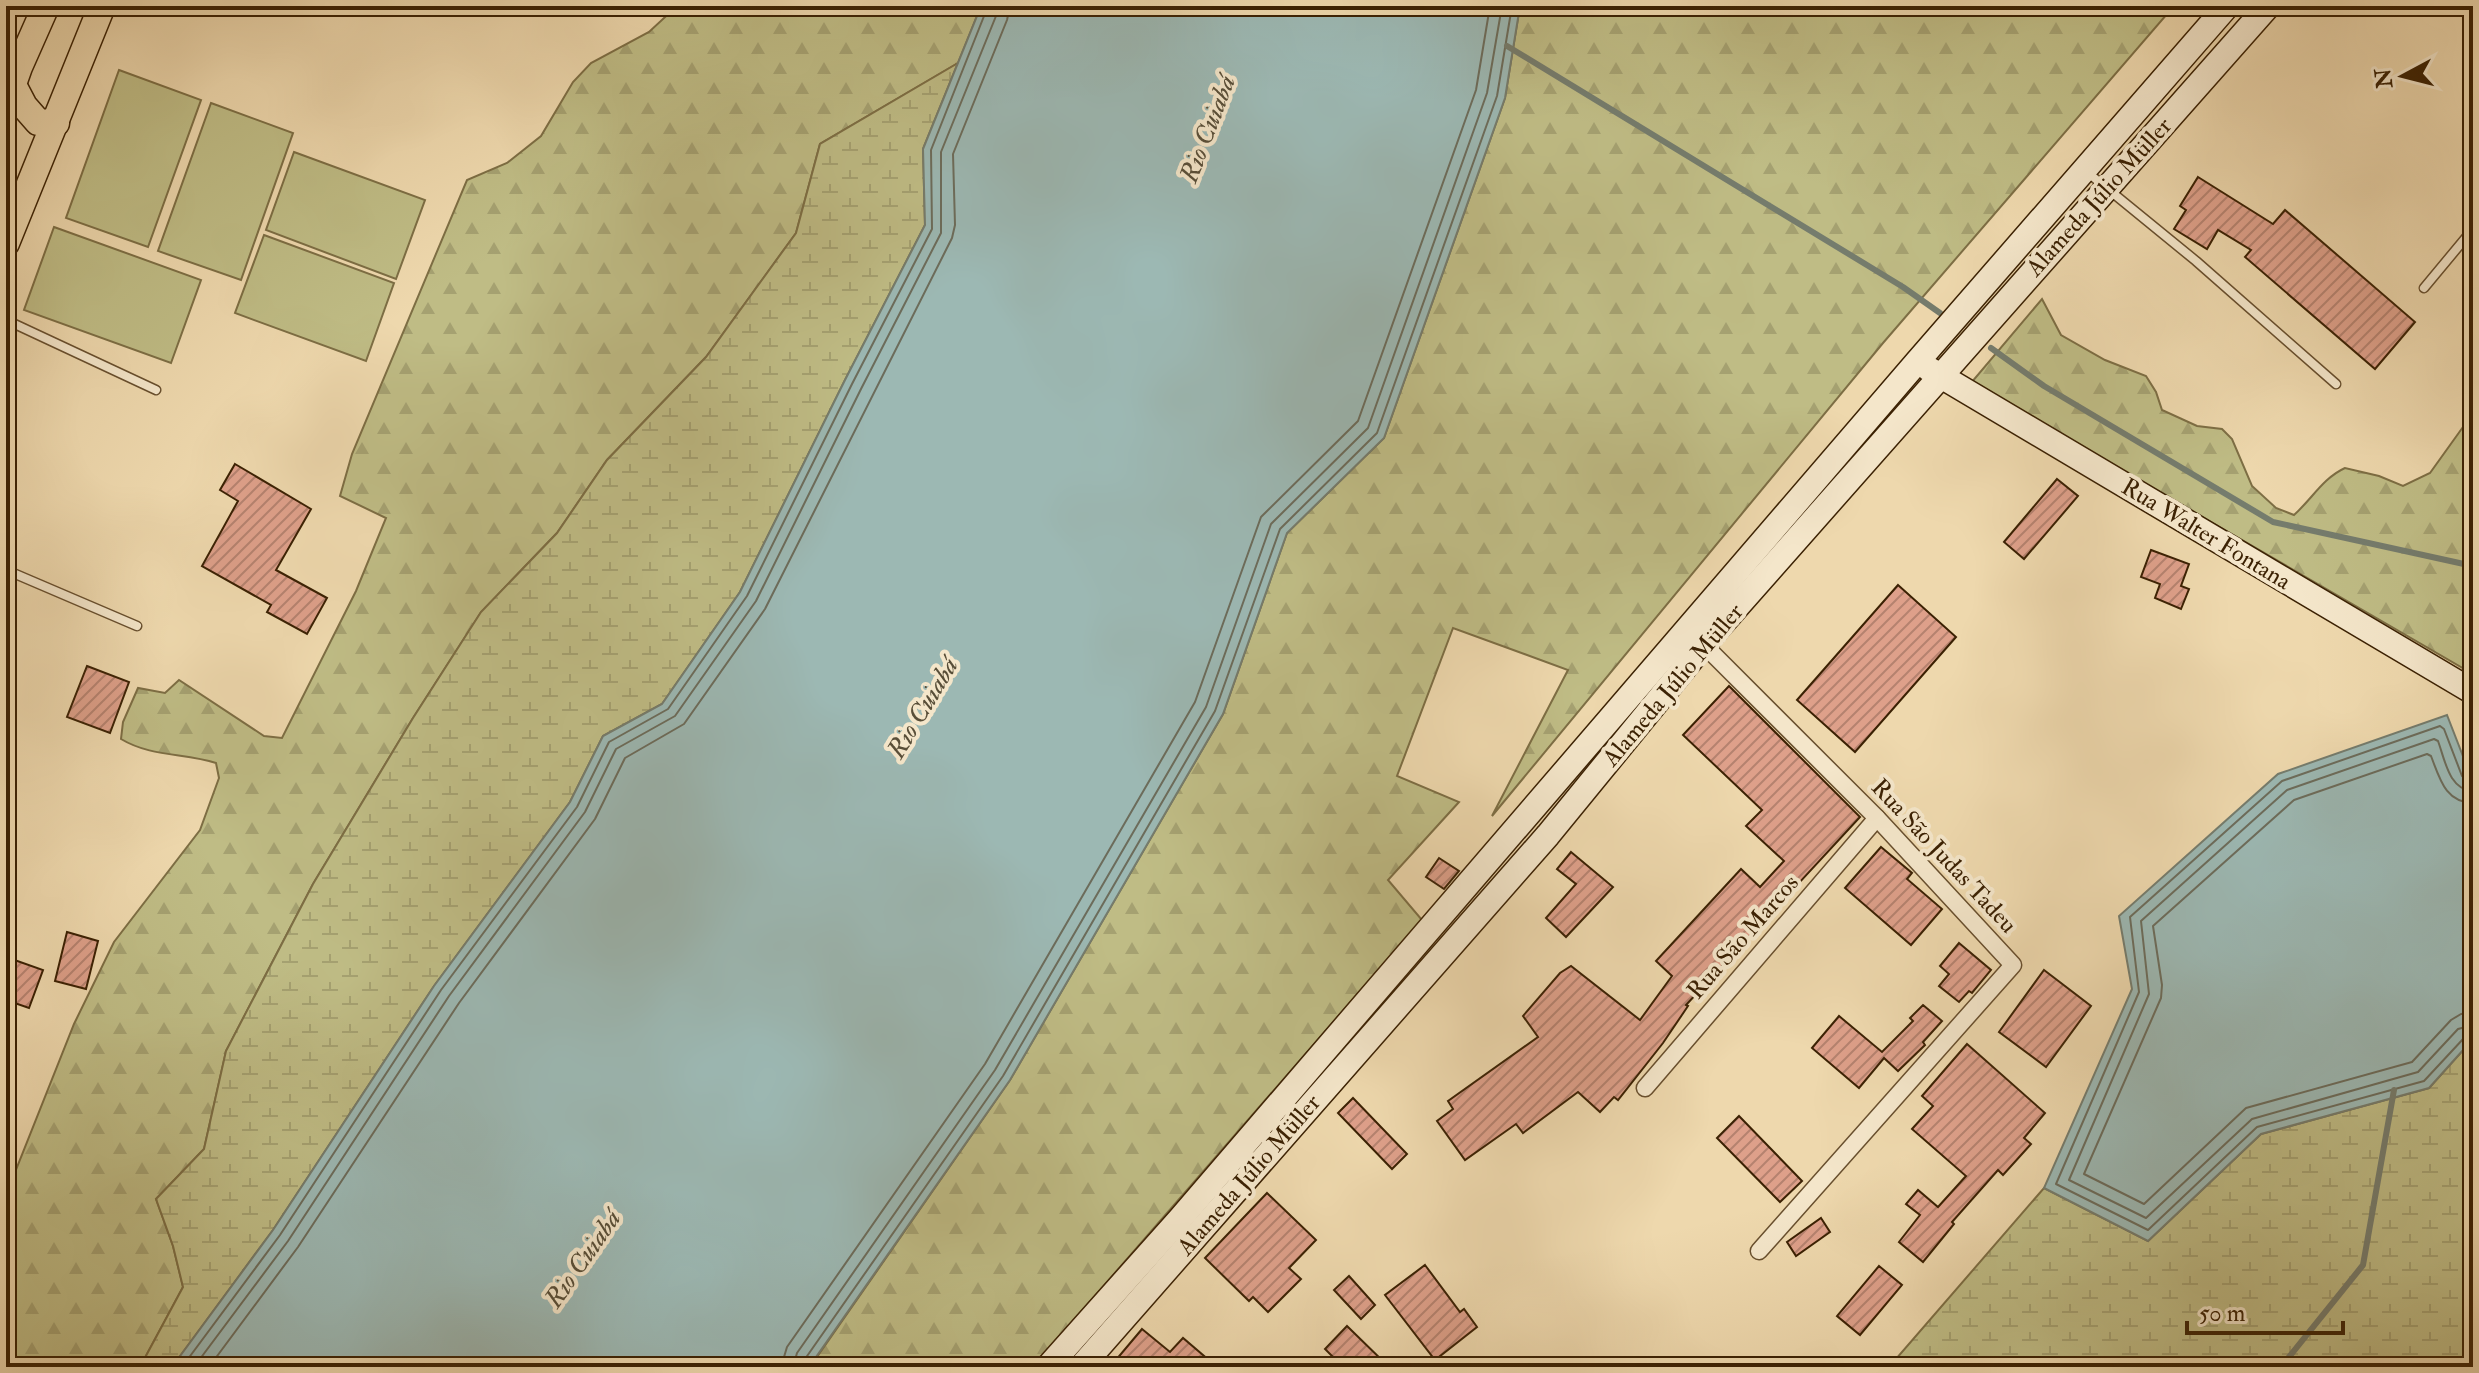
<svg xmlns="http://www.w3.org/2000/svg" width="2479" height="1373" viewBox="0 0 2479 1373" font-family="'IM FELL Double Pica',serif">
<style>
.forest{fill:url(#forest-firs);stroke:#7d6e44;stroke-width:2}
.wetland{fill:url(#wetland-marsh);stroke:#7d6e44;stroke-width:2}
.park{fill:#bfbc85;stroke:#7d6e44;stroke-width:2}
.water{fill:#9cb8b3;stroke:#757c6d;stroke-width:2}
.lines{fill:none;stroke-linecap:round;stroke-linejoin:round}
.shore{stroke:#6c6c5b;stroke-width:2}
.stream{stroke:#757c6d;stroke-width:6}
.building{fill:url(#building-hatch);stroke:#3b2103;stroke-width:2}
.lane-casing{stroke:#684f2e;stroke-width:11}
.street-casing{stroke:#684f2e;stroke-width:19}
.secondary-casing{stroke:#3b2103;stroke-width:27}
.primary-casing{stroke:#3b2103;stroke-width:29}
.lane{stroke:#f4e6ca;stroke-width:8}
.street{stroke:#f4e6ca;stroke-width:16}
.secondary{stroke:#f4e6ca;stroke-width:24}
.primary{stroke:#eed8ad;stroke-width:26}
.labels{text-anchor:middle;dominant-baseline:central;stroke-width:8;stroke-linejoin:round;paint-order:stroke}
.street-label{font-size:24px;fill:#3b2103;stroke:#f4e6ca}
.water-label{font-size:26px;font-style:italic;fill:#584e38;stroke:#f4e6ca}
</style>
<defs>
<pattern id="forest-firs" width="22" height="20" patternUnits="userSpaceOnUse" patternTransform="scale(2)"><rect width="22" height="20" fill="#bfbc85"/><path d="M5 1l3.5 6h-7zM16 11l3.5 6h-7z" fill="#a5a171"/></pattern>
<pattern id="wetland-marsh" width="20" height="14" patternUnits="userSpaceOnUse" patternTransform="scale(2)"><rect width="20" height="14" fill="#bfbc85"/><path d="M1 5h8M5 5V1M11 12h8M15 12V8" fill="none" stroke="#a5a171"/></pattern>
<pattern id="building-hatch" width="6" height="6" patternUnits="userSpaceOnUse" patternTransform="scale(2)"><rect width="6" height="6" fill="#dea08a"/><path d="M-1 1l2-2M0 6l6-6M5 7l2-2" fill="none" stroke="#b5826f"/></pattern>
</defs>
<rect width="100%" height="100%" fill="#eed8ad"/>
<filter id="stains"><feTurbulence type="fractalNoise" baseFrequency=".0025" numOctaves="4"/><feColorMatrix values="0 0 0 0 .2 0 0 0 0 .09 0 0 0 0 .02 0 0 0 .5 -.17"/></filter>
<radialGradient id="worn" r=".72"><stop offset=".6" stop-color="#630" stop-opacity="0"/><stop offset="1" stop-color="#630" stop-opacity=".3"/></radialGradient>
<g class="forest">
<path d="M 677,6 L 981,6 L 958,63 L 820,144 L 796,233 L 706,357 L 607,460 L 557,533 L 481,612 L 413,718 L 313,884 L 226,1051 L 204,1149 L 156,1199 L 173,1246 L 183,1287 L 140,1367 L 6,1367 L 6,1195 L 74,1024 L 114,942 L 200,830 L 219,778 L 216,763 C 184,753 151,757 121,739 L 123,722 L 138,688 L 165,693 L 179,680 L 264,736 L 282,738 L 356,591 L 386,518 L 340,496 L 352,454 L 467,180 L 507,163 L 541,136 L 573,82 L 591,63 L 649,32 Z"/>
<polygon points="1520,6 2174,6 1883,343 1492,816 1568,670 1453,628 1397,776 1459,802 1388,880 1422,920 1033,1367 810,1367 1010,1080 1223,714 1287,533 1384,438 1505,98"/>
<path d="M 2042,299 L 2061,335 L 2105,360 L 2146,376 L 2156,392 L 2162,410 L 2197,426 L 2222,429 L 2232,439 L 2252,486 L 2276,508 L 2294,515 C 2312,499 2323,478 2345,468 L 2379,476 L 2403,486 L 2430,473 L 2473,413 L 2473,674 L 1971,383 Z"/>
</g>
<g class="wetland">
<polygon points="958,63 923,149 925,225 845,380 740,592 662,704 603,736 570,802 434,986 273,1230 172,1367 140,1367 183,1287 173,1246 156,1199 204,1149 226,1051 313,884 413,718 481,612 557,533 607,460 706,357 796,233 820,144"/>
<polygon points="2473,1039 2473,1367 1889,1367 2044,1188 2148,1241 2261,1134 2429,1088"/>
</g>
<g class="park">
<polygon points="119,70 201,100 148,247 66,218"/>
<polygon points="211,103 293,133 241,280 158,251"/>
<polygon points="294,152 425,200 396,279 266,230"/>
<polygon points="54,227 201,280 171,363 24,310"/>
<polygon points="264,235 394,283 366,361 235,313"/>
</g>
<g class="water">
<polygon points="981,6 1520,6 1505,98 1384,438 1287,533 1223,714 1010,1080 809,1367 172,1367 273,1230 434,986 570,802 603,736 662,704 740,592 845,380 925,225 923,149"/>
<polygon points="2447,715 2473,782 2473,1039 2429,1088 2261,1134 2148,1241 2044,1188 2132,989 2119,916 2278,774"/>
</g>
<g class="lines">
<g class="shore">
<polyline points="2473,781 2462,776 2444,729 2440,726 2282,781 2130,917 2139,992 2056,1184 2148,1230 2257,1127 2424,1081 2464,1038 2473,1035"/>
<path d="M 2473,791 C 2449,790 2445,760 2438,741 L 2434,739 L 2287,790 L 2141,921 L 2149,994 L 2069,1180 L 2146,1218 L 2252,1119 L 2418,1072 L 2458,1029 L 2473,1025"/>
<path d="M 2473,803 C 2445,802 2440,779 2431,756 L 2427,754 L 2294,800 L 2153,926 L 2162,985 L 2161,998 L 2084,1174 L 2144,1204 L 2246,1108 L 2412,1062 L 2451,1020 L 2461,1014 L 2473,1013"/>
<polyline points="182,1367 280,1235 441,990 577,807 609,742 668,709 747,596 852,384 932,229 931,150 988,6"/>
<polyline points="194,1367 288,1241 449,996 585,812 616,749 675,716 756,601 861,389 941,233 941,152 996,16 998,6"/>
<polyline points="209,1367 298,1247 459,1003 595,819 625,758 684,724 765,609 952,238 955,225 953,154 1007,20 1010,6"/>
<polyline points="781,1367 787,1347 985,1064 1195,702 1261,517 1358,421 1476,90 1490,6"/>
<polyline points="793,1367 797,1353 995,1070 1206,707 1271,524 1368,428 1487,93 1502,6"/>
<polyline points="804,1367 805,1359 1003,1076 1215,711 1280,529 1377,433 1497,96 1512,6"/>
</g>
<g class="stream">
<polyline points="1507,46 1903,287 1940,313"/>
<polyline points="1991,348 2044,386 2273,522 2473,566"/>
<polyline points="2281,1367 2363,1265 2394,1090"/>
</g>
</g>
<g class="building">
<polygon points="2198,177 2273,224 2285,210 2415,322 2375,369 2245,257 2251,250 2218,230 2207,249 2174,229 2186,210 2180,206"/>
<polygon points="235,464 311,509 276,570 327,598 307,634 267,612 271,605 202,566 238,501 220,490"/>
<polygon points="2057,479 2078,496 2024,559 2004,542"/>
<polygon points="2151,550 2189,564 2181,586 2189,589 2181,609 2155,598 2160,584 2141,577"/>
<polygon points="1898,585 1956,637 1855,752 1797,700"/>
<polygon points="87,666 129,682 110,733 67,717"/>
<polygon points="1729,686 1860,817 1686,1005 1688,1006 1663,1043 1618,1100 1614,1097 1600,1112 1578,1092 1523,1133 1516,1124 1465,1160 1437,1121 1453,1109 1448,1101 1538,1037 1523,1016 1560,973 1571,966 1640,1020 1672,976 1656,961 1741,869 1760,887 1784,861 1746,826 1762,810 1683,735"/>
<polygon points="1881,847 1912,873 1907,879 1942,909 1911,945 1845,888"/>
<polygon points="1571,852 1613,887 1566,937 1546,918 1576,884 1557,869"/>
<polygon points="1439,858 1459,871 1444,889 1426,877"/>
<polygon points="67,932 98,941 86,989 55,981"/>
<polygon points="1959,943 1991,970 1972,993 1969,991 1959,1002 1939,986 1949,974 1940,966"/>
<polygon points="6,957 43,970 29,1008 6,1000"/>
<polygon points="2044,970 2091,1006 2046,1067 1999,1032"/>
<polygon points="1923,1005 1942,1021 1923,1042 1925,1045 1898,1071 1884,1058 1859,1088 1812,1048 1839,1016 1882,1052 1913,1021 1910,1018"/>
<polygon points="1967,1044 2045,1113 2024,1138 2031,1144 2003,1175 1998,1170 1952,1222 1954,1224 1923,1262 1899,1242 1920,1215 1906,1204 1918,1190 1938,1207 1966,1176 1912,1129 1933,1106 1922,1096"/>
<polygon points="1353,1098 1407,1154 1392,1169 1338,1113"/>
<polygon points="1739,1116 1802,1181 1780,1202 1717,1138"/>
<polygon points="1267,1193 1316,1240 1289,1268 1301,1279 1268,1312 1253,1297 1249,1301 1205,1258"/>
<polygon points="1821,1218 1830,1232 1796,1256 1787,1242"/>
<polygon points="1425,1265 1460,1312 1464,1309 1477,1327 1435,1360 1385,1295"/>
<polygon points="1879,1266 1902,1285 1860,1335 1837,1316"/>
<polygon points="1349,1276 1375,1305 1361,1319 1334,1290"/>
<polygon points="1347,1326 1389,1367 1343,1367 1325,1349"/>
<polygon points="1142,1329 1170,1352 1183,1338 1217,1367 1110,1367"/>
</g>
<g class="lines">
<defs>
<g id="lane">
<polyline points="2087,172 2196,261 2336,384"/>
<polyline points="2424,288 2473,229"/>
<polyline points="6,320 156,390"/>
<polyline points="6,570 137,626"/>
</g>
<g id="street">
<polyline points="1697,638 1877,818 2013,965 1759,1251"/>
<polyline points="1645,1088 1877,818"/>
</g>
<g id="secondary">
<polyline points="1929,369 2473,692"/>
<polyline points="1048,1367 1180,1219 1917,362 2227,6"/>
<polyline points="1081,1367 1548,835 1704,644 2268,6"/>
</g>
<g id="primary">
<polyline points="13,85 24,106 38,122 56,123"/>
<polyline points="6,104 19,67 46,6"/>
<polyline points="6,243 102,6"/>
</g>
</defs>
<use href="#lane" class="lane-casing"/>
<use href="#street" class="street-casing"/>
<use href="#secondary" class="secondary-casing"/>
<use href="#primary" class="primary-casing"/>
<use href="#lane" class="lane"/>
<use href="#street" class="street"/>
<use href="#secondary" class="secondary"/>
<use href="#primary" class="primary"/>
</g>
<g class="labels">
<g class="street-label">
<text transform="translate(2099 197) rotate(-48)">Alameda Júlio Müller</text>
<text transform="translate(2206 534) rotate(31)">Rua Walter Fontana</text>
<text transform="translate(1673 685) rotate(-50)">Alameda Júlio Müller</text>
<text transform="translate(1944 856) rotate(47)">Rua São Judas Tadeu</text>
<text transform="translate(1743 937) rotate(-49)">Rua São Marcos</text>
<text transform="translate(1249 1175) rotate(-49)">Alameda Júlio Müller</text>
</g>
<g class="water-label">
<text transform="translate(1208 129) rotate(-69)">Rio Cuiabá</text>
<text transform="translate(923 708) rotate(-59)">Rio Cuiabá</text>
<text transform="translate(583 1259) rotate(-55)">Rio Cuiabá</text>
</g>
</g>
<rect width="2479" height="1373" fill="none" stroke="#eed8ad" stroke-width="32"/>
<rect x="8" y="8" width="2463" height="1357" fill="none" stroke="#3b2103" stroke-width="4"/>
<rect x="16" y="16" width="2447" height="1341" fill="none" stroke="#3b2103" stroke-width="2"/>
<g transform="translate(2403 76) rotate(263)" stroke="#f4e6ca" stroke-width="6" paint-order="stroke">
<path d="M0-6L14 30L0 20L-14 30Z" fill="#3b2103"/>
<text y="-12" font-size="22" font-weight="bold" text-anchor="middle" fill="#3b2103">N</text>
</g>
<path d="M2187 1321v12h156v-12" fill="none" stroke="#3b2103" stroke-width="4"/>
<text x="2199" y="1321" font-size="24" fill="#3b2103" stroke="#f4e6ca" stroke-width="6" paint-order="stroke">50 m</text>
<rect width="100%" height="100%" filter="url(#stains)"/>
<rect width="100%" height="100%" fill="url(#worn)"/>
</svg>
